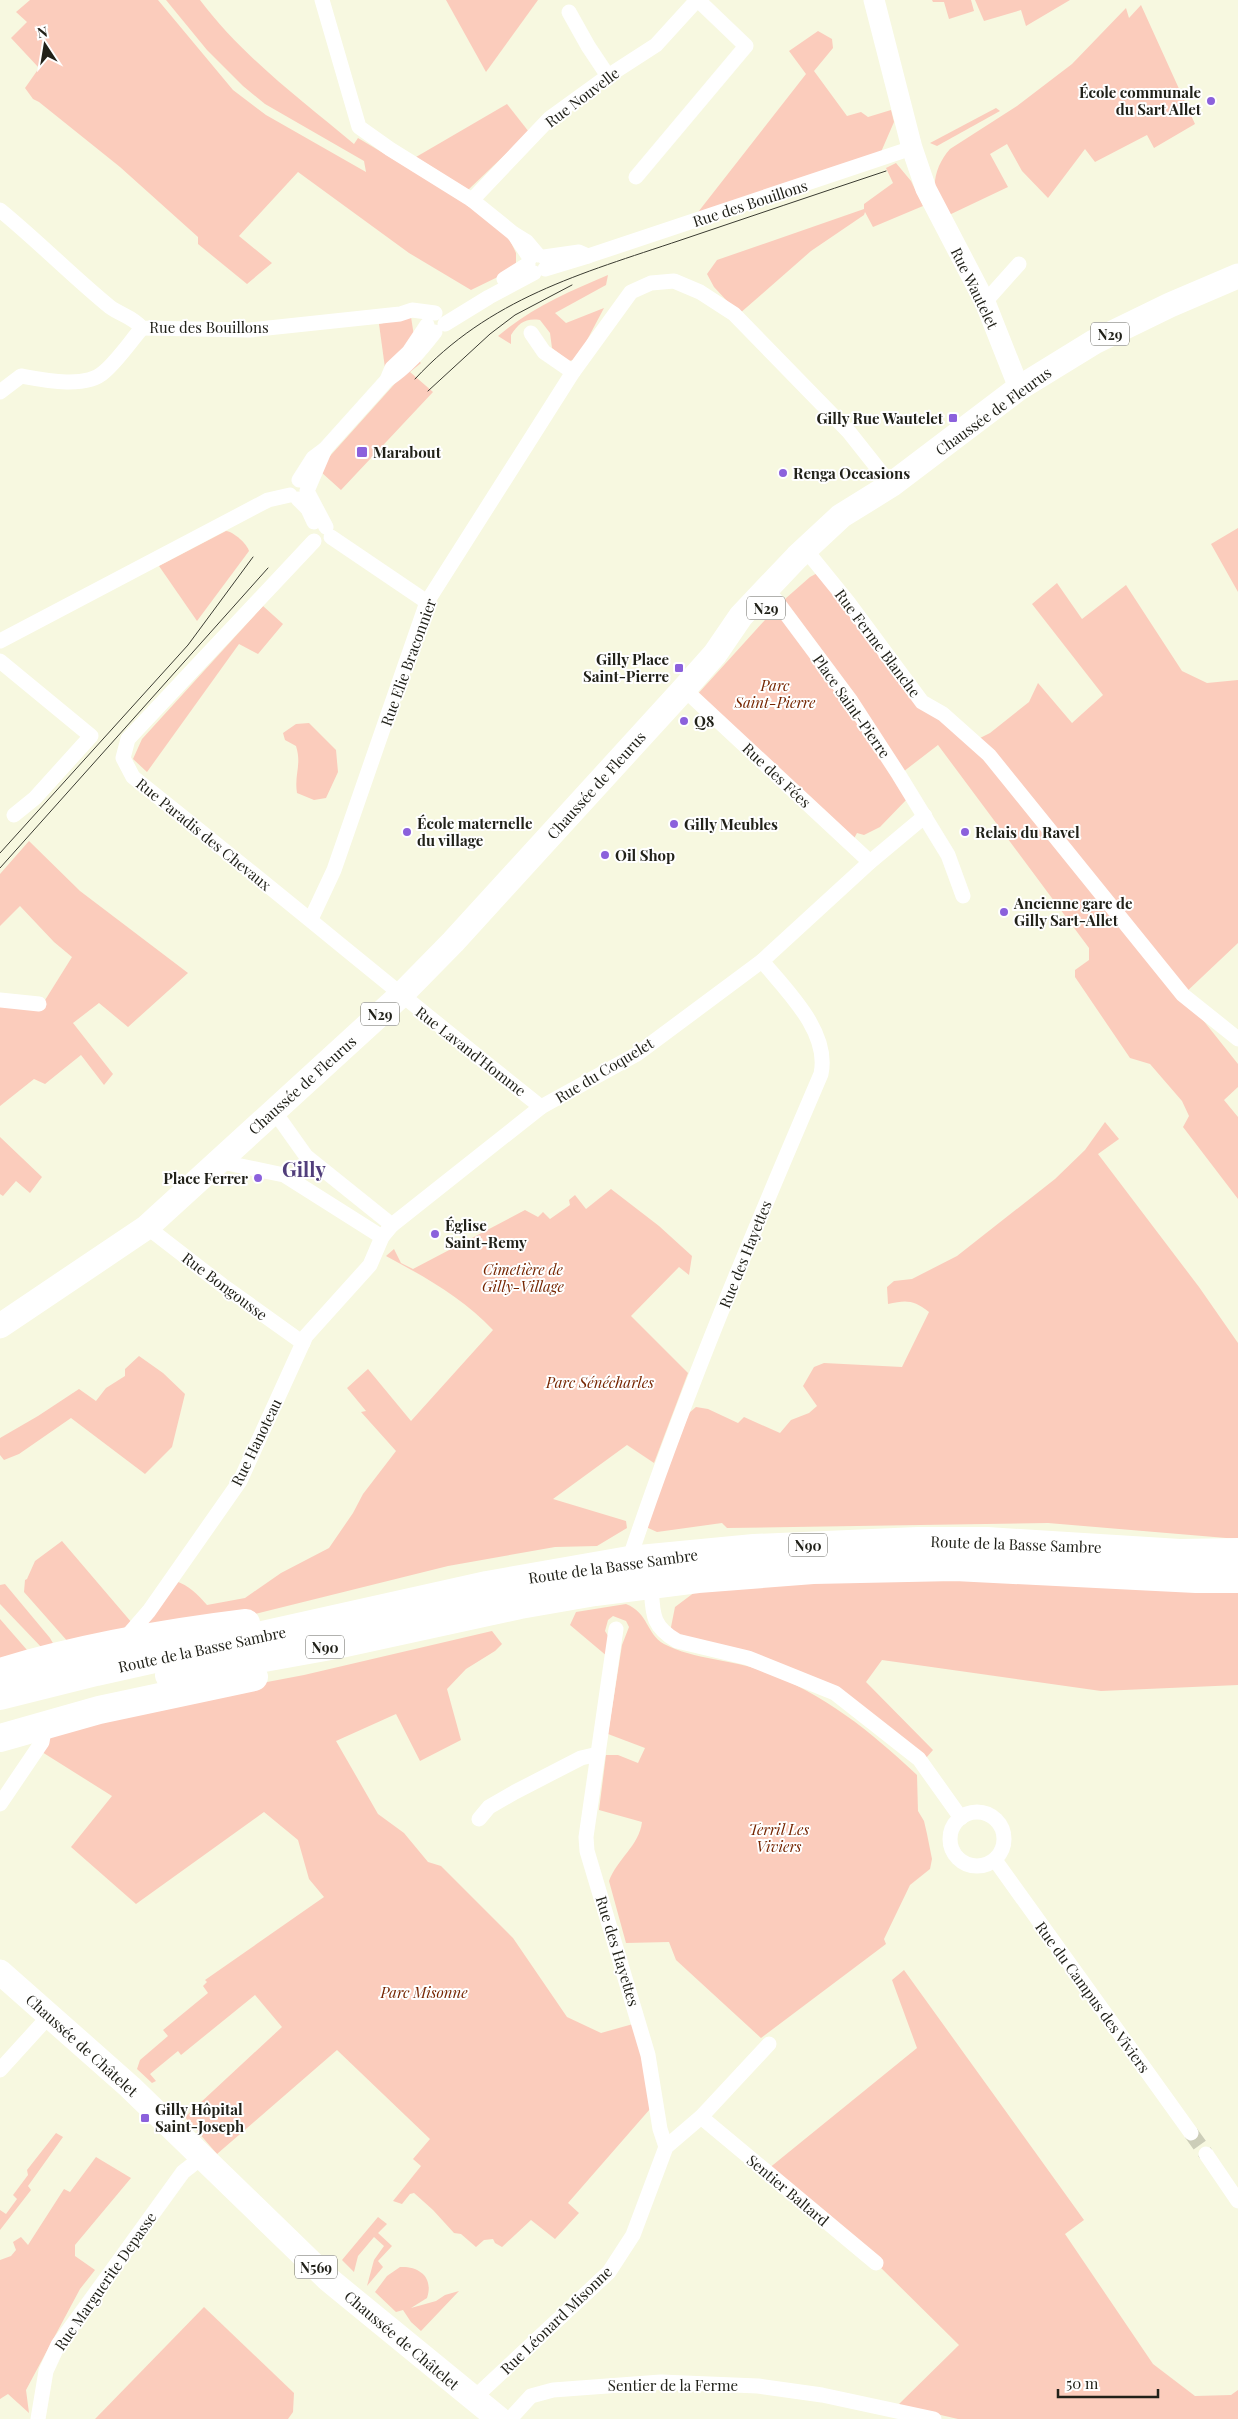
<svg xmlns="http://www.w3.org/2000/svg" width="1238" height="2419" viewBox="0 0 1238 2419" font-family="'Playfair Display',serif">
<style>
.green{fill:#fbccbc}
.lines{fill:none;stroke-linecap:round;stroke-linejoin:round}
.street-tunnel{stroke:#cccdb8;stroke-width:15;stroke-dasharray:15 8;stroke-linecap:butt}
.street{stroke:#fff;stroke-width:15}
.secondary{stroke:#fff;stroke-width:21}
.primary{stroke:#fff;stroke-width:25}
.highway{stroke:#fff;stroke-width:28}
.tram{stroke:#3b3c32;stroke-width:1}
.poi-dot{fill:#8b61dc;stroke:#fff;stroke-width:2}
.labels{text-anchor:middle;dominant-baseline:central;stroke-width:4;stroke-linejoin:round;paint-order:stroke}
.shield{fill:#fff;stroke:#64645e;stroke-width:1}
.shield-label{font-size:14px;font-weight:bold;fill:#212119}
.poi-label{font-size:15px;font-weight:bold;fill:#212119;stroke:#fff;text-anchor:start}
.street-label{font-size:15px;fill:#212119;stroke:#fff}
.park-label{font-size:15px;font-style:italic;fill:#752501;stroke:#fff}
.district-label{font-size:20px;font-weight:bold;fill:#513e7b;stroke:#fff}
</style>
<rect width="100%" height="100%" fill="#f7f8e0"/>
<g class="green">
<path d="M 30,0 L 158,0 L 233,90 L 266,115 L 366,172 L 364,161 L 265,104 L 243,86 L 207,50 L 166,0 L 200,0 C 243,57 300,99 354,144 L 358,138 L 465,202 L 508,236 L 516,253 L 516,268 L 471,290 L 409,253 L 298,172 L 239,236 L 272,263 L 247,284 L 198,244 L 198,237 L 120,167 L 39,102 L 33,99 L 25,88 L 39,68 L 11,38 L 27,22 L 16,12 Z"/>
<polygon points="446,0 538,0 486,72"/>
<polygon points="932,0 971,0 974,11 949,19 944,2 933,2"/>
<polygon points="975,0 1070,0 1026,26 1021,10 984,21"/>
<path d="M 1141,5 L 1195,124 L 1154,148 L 1147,135 L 1095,162 L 1085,149 L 1048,198 L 1022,171 L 1007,144 L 990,154 L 1008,187 L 949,215 C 945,209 935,199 935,192 C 933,176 940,160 950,149 L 1017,106 L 1072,64 L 1126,8 L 1129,18 Z"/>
<polygon points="818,31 832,39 833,48 814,71 847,116 861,112 868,117 891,110 894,122 881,152 695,216 806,74 789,51"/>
<polygon points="507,104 529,132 468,190 416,157"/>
<polygon points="996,108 1000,111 937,146 930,143"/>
<polygon points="896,163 911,181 923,206 873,227 865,212 864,215 811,251 739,314 714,287 707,274 717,260 864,209 864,204 893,183 886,168"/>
<path d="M 608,275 L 606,285 L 555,313 L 566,323 L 604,308 L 577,359 L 569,361 L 552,348 L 550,333 L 540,320 C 525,318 519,323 511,335 L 511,344 L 498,336 C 531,308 568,292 608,275 Z"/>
<polygon points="411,317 414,336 385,368 379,324"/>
<polygon points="417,359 421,363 410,372 433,392 341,490 321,472 322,465"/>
<polygon points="1238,528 1238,592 1211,544"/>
<path d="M 226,531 C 234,532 247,544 249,551 L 197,621 L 159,566 Z"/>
<polygon points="823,570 911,693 978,739 990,733 1029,702 1038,683 1072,723 1103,695 1032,604 1057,583 1082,619 1126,585 1182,671 1207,683 1238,680 1238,943 1183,995 1238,1064 1238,1087 1224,1100 1238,1117 1238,1199 1183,1127 1189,1116 1182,1101 1150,1064 1130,1058 1075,977 1075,970 1089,960 1089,948 938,745 899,775 909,797 880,827 864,835 857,833 851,844 695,697 775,609 787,615 785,599 810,577"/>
<polygon points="263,606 283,624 258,654 239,644 147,772 133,759 142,739"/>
<path d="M 309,723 L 336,750 L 338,772 L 326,798 L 314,800 L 297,793 C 294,774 302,765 296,746 L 285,740 L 283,733 L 296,724 Z"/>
<polygon points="29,841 80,891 188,973 128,1027 99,1003 73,1023 113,1074 104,1085 81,1055 45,1084 34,1079 0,1106 0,1001 42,1005 72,957 54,942 20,906 0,926 0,874"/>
<path d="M 1105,1122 L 1119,1139 L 1098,1154 L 1199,1287 L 1238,1343 L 1238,1539 L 1048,1523 L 727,1528 L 722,1523 L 657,1532 L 646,1527 L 689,1413 L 696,1407 L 708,1409 L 738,1423 L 744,1417 L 780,1433 L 791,1420 L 809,1413 L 817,1406 L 803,1386 L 814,1367 L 824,1363 L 902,1367 L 929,1312 C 913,1300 907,1300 888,1304 L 887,1287 L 894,1281 L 912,1279 L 957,1256 L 1055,1179 L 1085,1150 Z"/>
<polygon points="0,1137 42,1177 30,1193 16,1181 3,1196 0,1194"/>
<path d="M 611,1189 L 659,1226 L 692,1256 L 689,1275 L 679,1267 L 631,1316 L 688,1373 L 654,1463 L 627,1445 L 553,1499 L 626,1521 L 627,1528 L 597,1546 L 555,1547 L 448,1566 L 182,1632 L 136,1637 L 175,1581 C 189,1585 198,1595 207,1605 L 245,1598 L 281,1573 L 329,1548 L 353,1513 L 363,1494 L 396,1451 L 361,1412 L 366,1411 L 347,1388 L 368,1369 L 411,1421 L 493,1330 C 463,1298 425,1277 386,1256 L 394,1249 L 401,1263 L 413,1269 L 525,1210 L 538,1217 L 543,1212 L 550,1219 L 570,1205 L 569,1200 L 575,1195 L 586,1209 Z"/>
<polygon points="139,1356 163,1373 185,1394 172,1447 145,1474 71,1418 19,1454 4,1460 0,1455 0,1438 38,1416 79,1389 96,1401 106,1388 125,1376 125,1369"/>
<polygon points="62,1541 132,1623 122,1635 77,1652 24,1592 25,1580 27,1579 35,1561"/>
<polygon points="920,1577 1238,1585 1238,1685 1101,1691 882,1660 866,1682 933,1750 926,1758 813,1684 669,1637 675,1607 703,1586"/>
<polygon points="5,1584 50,1638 54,1645 44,1650 0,1604 0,1585"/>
<path d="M 626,1604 C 649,1613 646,1634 664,1644 C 695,1660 731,1659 763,1671 C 825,1694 870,1731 917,1775 L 918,1811 L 924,1821 L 927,1834 L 932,1859 L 930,1869 L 910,1885 L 884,1939 L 886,1944 L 761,2038 L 676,1960 L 669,1942 L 626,1943 L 609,1881 C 617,1859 639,1846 642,1822 L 599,1810 L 606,1755 L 618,1755 L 638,1763 L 645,1748 L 608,1734 L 622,1645 L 629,1627 L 626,1621 L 613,1616 L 608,1620 L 605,1631 L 610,1639 L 608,1657 L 570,1625 L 576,1612 Z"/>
<polygon points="0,1619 27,1650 20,1662 0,1668"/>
<polygon points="492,1631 502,1644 495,1651 466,1669 447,1689 461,1740 420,1761 396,1714 336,1741 378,1814 404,1833 428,1862 441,1866 513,1938 567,2017 601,2033 633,2024 637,2027 650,2109 568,2203 579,2213 555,2239 531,2220 502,2247 495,2243 493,2239 484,2240 476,2247 461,2234 454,2233 433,2210 414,2193 410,2194 402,2204 393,2201 421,2166 413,2159 430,2139 337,2050 217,2154 185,2117 282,2027 255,1995 181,2055 178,2051 150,2074 156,2081 152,2083 137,2069 140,2060 168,2036 163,2030 208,1993 203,1986 207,1982 205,1980 324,1897 309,1879 298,1840 264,1812 136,1904 71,1847 112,1796 42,1752 57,1725 115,1711 304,1675"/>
<polygon points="904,1970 1084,2220 1065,2234 1153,2364 1195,2396 1231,2395 1238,2390 1238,2419 958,2419 898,2405 959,2345 876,2263 768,2169 917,2048 892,1980"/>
<polygon points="56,2133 63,2137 28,2186 31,2190 0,2230 0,2210 6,2214 17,2199 13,2195 28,2175 27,2170"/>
<polygon points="96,2157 131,2178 75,2245 75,2256 95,2270 80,2289 26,2390 29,2413 8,2394 0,2399 0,2260 11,2256 16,2250 13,2242 21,2237 28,2245 64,2189 70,2192"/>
<polygon points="378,2217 387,2224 378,2233 392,2246 378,2261 383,2267 367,2286 374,2260 384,2246 374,2237 358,2256 354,2272 342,2260"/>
<path d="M 400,2267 C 419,2266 434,2277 427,2298 L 411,2308 L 436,2301 L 445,2295 L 459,2291 L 421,2331 L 411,2322 L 403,2310 L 396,2312 L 375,2292 L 387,2276 Z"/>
<polygon points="204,2307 294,2393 293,2412 288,2419 95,2419"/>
</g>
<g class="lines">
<polyline class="street-tunnel" points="1191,2133 1206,2154"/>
<g class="street">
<polyline points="322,0 359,127 390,149 472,200 514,234"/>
<polyline points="569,12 588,46 608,76"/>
<polyline points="636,177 746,46 698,0"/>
<polyline points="472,200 550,118 608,76 656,45 697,0"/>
<path d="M 0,210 C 38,241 72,276 110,307 C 121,315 133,317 142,328 L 250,330 L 400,314 L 412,310 L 435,313"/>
<polyline points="588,256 912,148"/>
<polyline points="544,257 579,252 588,256 545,269"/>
<polyline points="530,258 514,234 527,242 538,255"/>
<polyline points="504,279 528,264"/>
<polyline points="985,302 1019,264"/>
<polyline points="445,324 489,297 534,273"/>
<path d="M 427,325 L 409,352 L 392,368 L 387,380 C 407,367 421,350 435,332"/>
<polyline points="531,333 544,352 573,372"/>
<path d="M 0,392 L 21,376 C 43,380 86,389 104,372 C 118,360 130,342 142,328"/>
<polyline points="325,449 387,380"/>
<polyline points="299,480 313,458 325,449 307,491 326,527"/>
<polyline points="298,499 308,509 314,522"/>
<polyline points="331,537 427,602"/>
<path d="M 314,541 L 128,739 L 123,758 L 133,777 C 270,886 404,998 541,1107"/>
<polyline points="805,549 848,602 922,702 943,714 989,755 1183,995 1238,1039"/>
<polyline points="775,599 851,701 899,775 948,855 963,896"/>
<polyline points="0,641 268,500 290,495"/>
<polyline points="0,661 91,736 35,798 14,815"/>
<polyline points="684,689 870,862"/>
<polyline points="311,919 334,870 427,602 573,372 631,292 651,283 674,281 700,292 734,314 849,432 891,485"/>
<polyline points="0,1000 39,1004"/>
<polyline points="274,1111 306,1156 392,1225"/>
<polyline points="217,1161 284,1175 382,1237"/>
<polyline points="147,1227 222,1285 303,1343"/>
<path d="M 629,1560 C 684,1395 752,1235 821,1074 C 830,1032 787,991 762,961"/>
<path d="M 651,1584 C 653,1612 650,1625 677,1641 L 748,1658 L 835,1693 L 919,1759 L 961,1818"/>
<polyline points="616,1629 586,1837 587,1851 648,2055 660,2129 666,2147"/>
<polyline points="123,1641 149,1611 240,1481 306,1336 370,1265 382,1237 392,1225 541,1107 637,1054 762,961 870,862 925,816"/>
<polyline points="0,1804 42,1742 45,1725"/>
<circle cx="977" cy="1839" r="27"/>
<polyline points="479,1819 489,1807 515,1792 581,1758 598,1754"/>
<polyline points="995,1860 1191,2133"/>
<polyline points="0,2070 49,2016"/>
<polyline points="701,2117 876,2263"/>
<polyline points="1206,2154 1238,2201"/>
<polyline points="473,2399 609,2272 633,2235 666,2147 701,2117 769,2044"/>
<polyline points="38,2419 46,2371 58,2345 183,2172 201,2158"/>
<polyline points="510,2419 531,2396 553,2390 661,2382 758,2386 822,2395 934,2419"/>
</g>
<polyline class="secondary" points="874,0 912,148 926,189 985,302 1019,388"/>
<g class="primary">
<polyline points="0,1326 147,1227 400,996 453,942 684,689 715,654 741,616 797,557 841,516 891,485 1019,388 1094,342 1170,305 1238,276"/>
<polyline points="0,1972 130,2087 328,2279 499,2419"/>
</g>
<g class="highway">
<path d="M 0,1672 C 79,1648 164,1633 246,1623"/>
<polyline points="169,1675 336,1645 520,1605 595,1592 698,1579 813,1570 955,1567 1196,1579 1238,1579"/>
<polyline points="0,1696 96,1672 487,1585 629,1560 754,1548 918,1541 987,1541 1180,1553 1238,1552"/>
<polyline points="0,1738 99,1710 254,1677"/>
</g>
<g class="tram">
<path d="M 415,379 C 490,298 580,274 681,240 C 749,217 817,194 886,171"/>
<polyline points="428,391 490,334 515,315 572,285"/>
<polyline points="0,853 188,645 253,557"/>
<polyline points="0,868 268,568"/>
</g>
</g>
<g class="poi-dot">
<circle cx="1211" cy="101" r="5"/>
<rect x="948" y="413" width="10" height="10" rx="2.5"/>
<rect x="356" y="446" width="12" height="12" rx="2.5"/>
<circle cx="783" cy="473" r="5"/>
<rect x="674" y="663" width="10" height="10" rx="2.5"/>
<circle cx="684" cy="721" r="5"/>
<circle cx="674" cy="824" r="5"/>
<circle cx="407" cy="832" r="5"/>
<circle cx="965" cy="832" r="5"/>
<circle cx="605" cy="855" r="5"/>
<circle cx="1004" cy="912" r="5"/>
<circle cx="258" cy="1178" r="5"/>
<circle cx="435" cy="1234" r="5"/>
<rect x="140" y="2113" width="10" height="10" rx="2.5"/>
</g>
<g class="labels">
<g class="shield">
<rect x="1091" y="322.5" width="38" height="23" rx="4"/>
<rect x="747" y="596.5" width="38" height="23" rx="4"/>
<rect x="361" y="1002.5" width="38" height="23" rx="4"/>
<rect x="789" y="1533.5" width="38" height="23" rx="4"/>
<rect x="306" y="1635.5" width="38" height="23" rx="4"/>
<rect x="295" y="2255.5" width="42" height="23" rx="4"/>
</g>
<g class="shield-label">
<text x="1110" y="334">N29</text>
<text x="766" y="608">N29</text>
<text x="380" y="1014">N29</text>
<text x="808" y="1545">N90</text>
<text x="325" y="1647">N90</text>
<text x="316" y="2267">N569</text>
</g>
<g class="poi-label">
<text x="1201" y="92" text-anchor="end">École communale<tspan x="1201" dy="17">du Sart Allet</tspan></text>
<text x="943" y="418" text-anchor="end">Gilly Rue Wautelet</text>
<text x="373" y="452">Marabout</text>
<text x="793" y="473">Renga Occasions</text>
<text x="669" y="659" text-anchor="end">Gilly Place<tspan x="669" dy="17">Saint-Pierre</tspan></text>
<text x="694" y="721">Q8</text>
<text x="417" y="823">École maternelle<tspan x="417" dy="17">du village</tspan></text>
<text x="684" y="824">Gilly Meubles</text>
<text x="975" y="832">Relais du Ravel</text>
<text x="615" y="855">Oil Shop</text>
<text x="1014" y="903">Ancienne gare de<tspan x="1014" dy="17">Gilly Sart-Allet</tspan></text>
<text x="248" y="1178" text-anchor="end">Place Ferrer</text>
<text x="445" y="1225">Église<tspan x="445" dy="17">Saint-Remy</tspan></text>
<text x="155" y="2109">Gilly Hôpital<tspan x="155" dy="17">Saint-Joseph</tspan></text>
</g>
<g class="street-label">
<text transform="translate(582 97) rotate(-37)">Rue Nouvelle</text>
<text transform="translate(750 203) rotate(-18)">Rue des Bouillons</text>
<text transform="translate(975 288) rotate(64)">Rue Wautelet</text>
<text x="209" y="327">Rue des Bouillons</text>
<text transform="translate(993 411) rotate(-36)">Chaussée de Fleurus</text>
<text transform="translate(878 643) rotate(53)">Rue Ferme Blanche</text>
<text transform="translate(408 662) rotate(-70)">Rue Elie Braconnier</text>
<text transform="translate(852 706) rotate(55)">Place Saint-Pierre</text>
<text transform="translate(777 775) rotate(43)">Rue des Fées</text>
<text transform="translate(596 785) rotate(-48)">Chaussée de Fleurus</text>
<text transform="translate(204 834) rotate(39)">Rue Paradis des Chevaux</text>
<text transform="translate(471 1051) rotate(38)">Rue Lavand'Homme</text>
<text transform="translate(604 1070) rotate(-31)">Rue du Coquelet</text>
<text transform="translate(302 1085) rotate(-42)">Chaussée de Fleurus</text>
<text transform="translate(745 1254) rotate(-68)">Rue des Hayettes</text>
<text transform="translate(225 1286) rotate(37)">Rue Bongousse</text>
<text transform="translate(256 1442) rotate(-64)">Rue Hanoteau</text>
<text transform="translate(1016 1544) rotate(2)">Route de la Basse Sambre</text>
<text transform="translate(613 1566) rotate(-8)">Route de la Basse Sambre</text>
<text transform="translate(202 1649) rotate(-12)">Route de la Basse Sambre</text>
<text transform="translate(618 1951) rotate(73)">Rue des Hayettes</text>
<text transform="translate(1093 1997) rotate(54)">Rue du Campus des Viviers</text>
<text transform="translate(82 2045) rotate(42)">Chaussée de Châtelet</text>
<text transform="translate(788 2190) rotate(40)">Sentier Baltard</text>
<text transform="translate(105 2281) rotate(-55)">Rue Marguerite Depasse</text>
<text transform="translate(556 2320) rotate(-44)">Rue Léonard Misonne</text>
<text transform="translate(402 2340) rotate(40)">Chaussée de Châtelet</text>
<text x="673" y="2385">Sentier de la Ferme</text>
</g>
<g class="park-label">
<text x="775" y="685">Parc<tspan x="775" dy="17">Saint-Pierre</tspan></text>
<text x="523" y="1269">Cimetière de<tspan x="523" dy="17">Gilly-Village</tspan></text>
<text x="600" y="1382">Parc Sénécharles</text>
<text x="779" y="1829">Terril Les<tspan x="779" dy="17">Viviers</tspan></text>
<text x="424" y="1992">Parc Misonne</text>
</g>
<g class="district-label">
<text x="304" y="1168">Gilly</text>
</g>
</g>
<g transform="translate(45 45) rotate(348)" stroke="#ffffff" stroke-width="4" paint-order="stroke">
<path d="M0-4L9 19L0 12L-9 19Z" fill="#212119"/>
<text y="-8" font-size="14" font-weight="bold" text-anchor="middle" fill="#212119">N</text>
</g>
<path d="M1058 2389v8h100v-8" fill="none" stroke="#212119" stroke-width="2.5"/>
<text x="1066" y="2389" font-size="15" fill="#212119" stroke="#ffffff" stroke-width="4" paint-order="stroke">50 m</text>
</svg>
